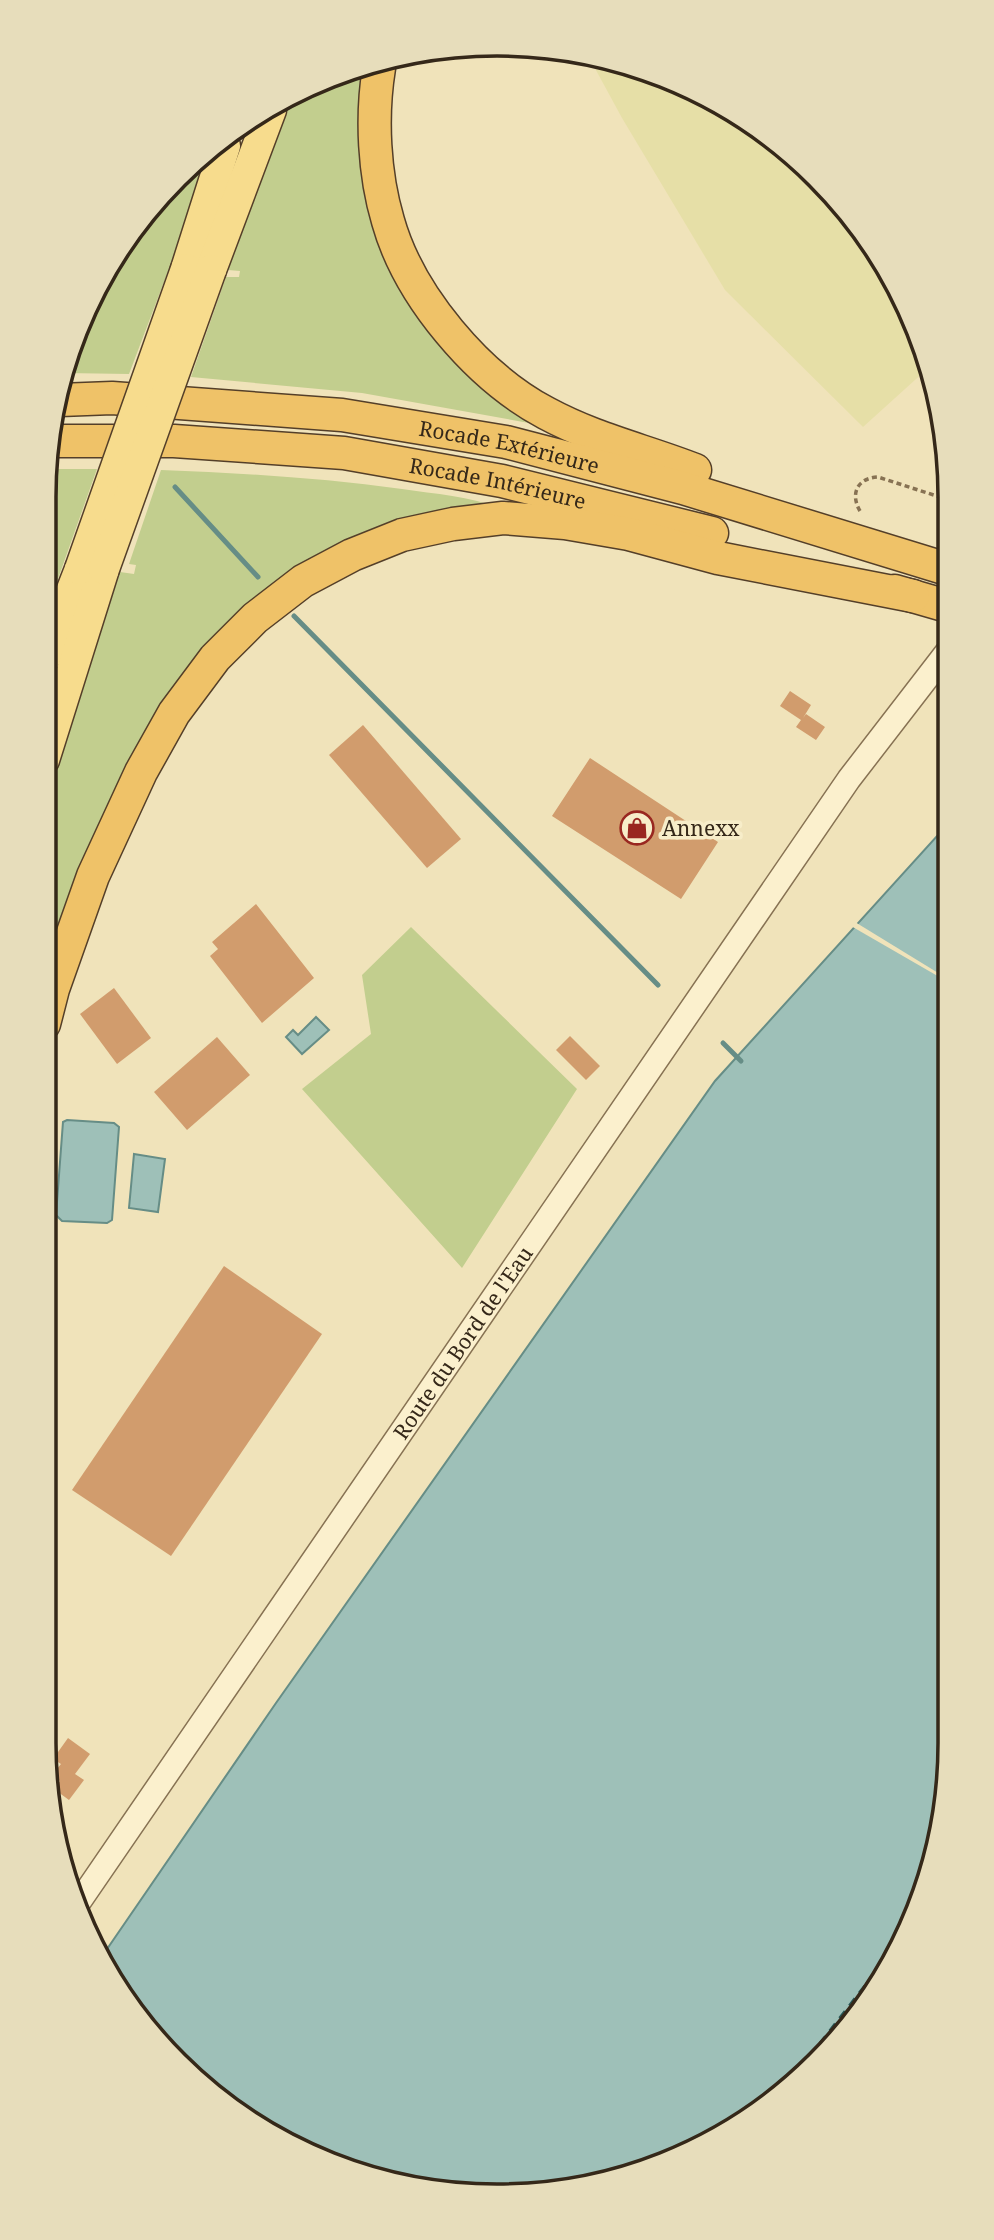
<svg xmlns="http://www.w3.org/2000/svg" width="994" height="2240" viewBox="0 0 994 2240" font-family="'Noto Serif',serif">
<style>
.farmland{fill:#e6dfa7}
.green{fill:#c2ce8e}
.water{fill:#9ec0b8;stroke:#668d86;stroke-width:2}
.pier{fill:#f0e3ba}
.lines{fill:none;stroke-linecap:round;stroke-linejoin:round}
.stream{stroke:#668d86;stroke-width:5}
.ferry{stroke:#285656;stroke-width:2;stroke-dasharray:9 7;stroke-linecap:butt}
.building{fill:#d19c6d}
.tertiary-casing{stroke:#877253;stroke-width:26}
.primary-casing{stroke:#543f29;stroke-width:33}
.trunk-casing{stroke:#543f29;stroke-width:35}
.path{stroke:#877253;stroke-width:3.5;stroke-dasharray:5 3.5;stroke-linecap:butt}
.tertiary{stroke:#fbf0cd;stroke-width:23}
.primary{stroke:#f7dc8d;stroke-width:30}
.trunk{stroke:#efc268;stroke-width:32}
.primary-bridge-casing{stroke:#543f29;stroke-width:33;stroke-linecap:butt}
.primary-bridge{stroke:#f7dc8d;stroke-width:30}
.labels{text-anchor:middle;dominant-baseline:central;stroke-width:7;stroke-linejoin:round;paint-order:stroke}
.street-label{font-size:21px;fill:#352819;stroke:#f7edc9}
.poi-label{font-size:21px;fill:#352819;stroke:#f7edc9;text-anchor:start}
.rim{fill:none;stroke:#352819;stroke-width:3.5}
</style>
<rect width="100%" height="100%" fill="#f0e3ba"/>
<polygon class="farmland" points="591,61 643,68 749,120 838,198 904,297 926,370 863,427 725,290 622,118"/>
<g class="green">
<polygon points="366,72 375,217 540,425 362,393 191,377 226,277 239,277 240,271 228,270 292,94 297,90"/>
<polygon points="205,160 175,253 129,374 64,373 68,351 156,198"/>
<polygon points="48,469 97,469 44,618 44,497"/>
<path d="M 161,470 C 241,473 321,478 402,489 C 435,494 470,496 501,509 L 458,513 L 231,628 L 44,989 L 44,804 L 77,694 L 120,572 L 134,574 L 136,565 L 129,564 Z"/>
<polygon points="411,927 577,1089 462,1268 302,1089 371,1034 362,975"/>
</g>
<g class="water">
<polygon points="947,825 950,1743 926,1889 838,2042 723,2136 585,2188 409,2188 270,2135 156,2042 105,1952 276,1703 715,1081"/>
<polygon points="316,1017 329,1030 302,1054 286,1037 293,1030 298,1035"/>
<polygon points="67,1120 114,1123 119,1127 112,1220 107,1223 62,1221 56,1215 63,1122"/>
<polygon points="134,1154 165,1159 158,1212 129,1208"/>
</g>
<polygon class="pier" points="855,922 948,979 948,982 851,926"/>
<g class="lines">
<g class="stream">
<polyline points="175,487 258,577"/>
<polyline points="294,616 658,985"/>
<polyline points="723,1043 741,1061"/>
</g>
<polyline class="ferry" points="790,2081 889,1954"/>
</g>
<g class="building">
<polygon points="790,691 811,705 803,718 806,714 825,727 816,740 796,727 801,720 780,706"/>
<polygon points="363,725 461,839 427,868 329,755"/>
<polygon points="590,758 689,823 701,821 703,832 718,842 681,899 552,816"/>
<polygon points="256,904 314,978 262,1023 210,956 218,949 212,942"/>
<polygon points="114,988 151,1038 117,1064 80,1014"/>
<polygon points="570,1036 600,1066 586,1080 556,1050"/>
<polygon points="217,1037 250,1075 187,1130 154,1092"/>
<polygon points="224,1266 322,1334 171,1556 72,1490"/>
<polygon points="68,1738 90,1754 75,1774 84,1780 69,1800 54,1789 60,1781 52,1775 61,1764 53,1759"/>
</g>
<g class="lines">
<defs>
<g id="tertiary">
<path id="s1" d="M 77,1905 L 849,779 L 947,652"/>
</g>
<g id="primary">
<polyline points="186,269 225,146"/>
<polyline points="211,270 271,110"/>
<polyline points="44,661 80,569"/>
<polyline points="44,760 104,569"/>
</g>
<g id="trunk">
<path d="M 379,68 C 371,117 374,174 388,221 C 409,296 478,377 546,413 C 596,440 644,450 695,470"/>
<path id="s2" d="M 60,400 L 112,398 L 342,415 L 506,442 L 683,488 L 947,569"/>
<path id="s3" d="M 53,441 L 174,441 L 344,453 L 502,481 L 712,533"/>
<polyline points="895,591 947,606"/>
<polyline points="44,1024 53,989 93,876 141,772 174,713 215,658 255,618 303,581 352,555 402,535 453,524 503,518 565,523 629,534 718,558 913,596"/>
</g>
</defs>
<use href="#tertiary" class="tertiary-casing"/>
<use href="#primary" class="primary-casing"/>
<use href="#trunk" class="trunk-casing"/>
<path class="path" d="M 860,511 C 850,494 857,478 878,477 L 946,499"/>
<use href="#tertiary" class="tertiary"/>
<use href="#primary" class="primary"/>
<use href="#trunk" class="trunk"/>
<defs>
<g id="primary-bridge">
<polyline points="80,569 186,269"/>
<polyline points="104,569 211,270"/>
</g>
</defs>
<use href="#primary-bridge" class="primary-bridge-casing"/>
<use href="#primary-bridge" class="primary-bridge"/>
</g>
<defs>
<symbol id="shop-ring" viewBox="-11 -11 22 22"><circle r="9.5" fill="#f7edc9" stroke="#992720" stroke-width="1.5"/><path d="M-5-2.5h2.3a2.7 3.5 0 0 1 5.4 0H5L5.5 6h-11ZM-1.5-2.5h3a1.5 2.3 0 0 0-3 0Z" fill="#992720"/></symbol>
</defs>
<g fill-rule="evenodd">
<use href="#shop-ring" x="618" y="809" width="38" height="38"/>
</g>
<g class="labels">
<g class="street-label">
<text stroke="none"><textPath href="#s2" startOffset="453">Rocade Extérieure</textPath></text>
<text stroke="none"><textPath href="#s3" startOffset="448">Rocade Intérieure</textPath></text>
<text stroke="none"><textPath href="#s1" startOffset="682">Route du Bord de l'Eau</textPath></text>
</g>
<g class="poi-label">
<text x="662" y="828">Annexx</text>
</g>
</g>
<path d="M0 0H994V2240H0ZM497 56H497A441 441 0 0 1 938 497V1743A441 441 0 0 1 497 2184H497A441 441 0 0 1 56 1743V497A441 441 0 0 1 497 56Z" fill="#e7ddbb" fill-rule="evenodd"/>
<path class="rim" d="M497 56H497A441 441 0 0 1 938 497V1743A441 441 0 0 1 497 2184H497A441 441 0 0 1 56 1743V497A441 441 0 0 1 497 56Z"/>
</svg>
